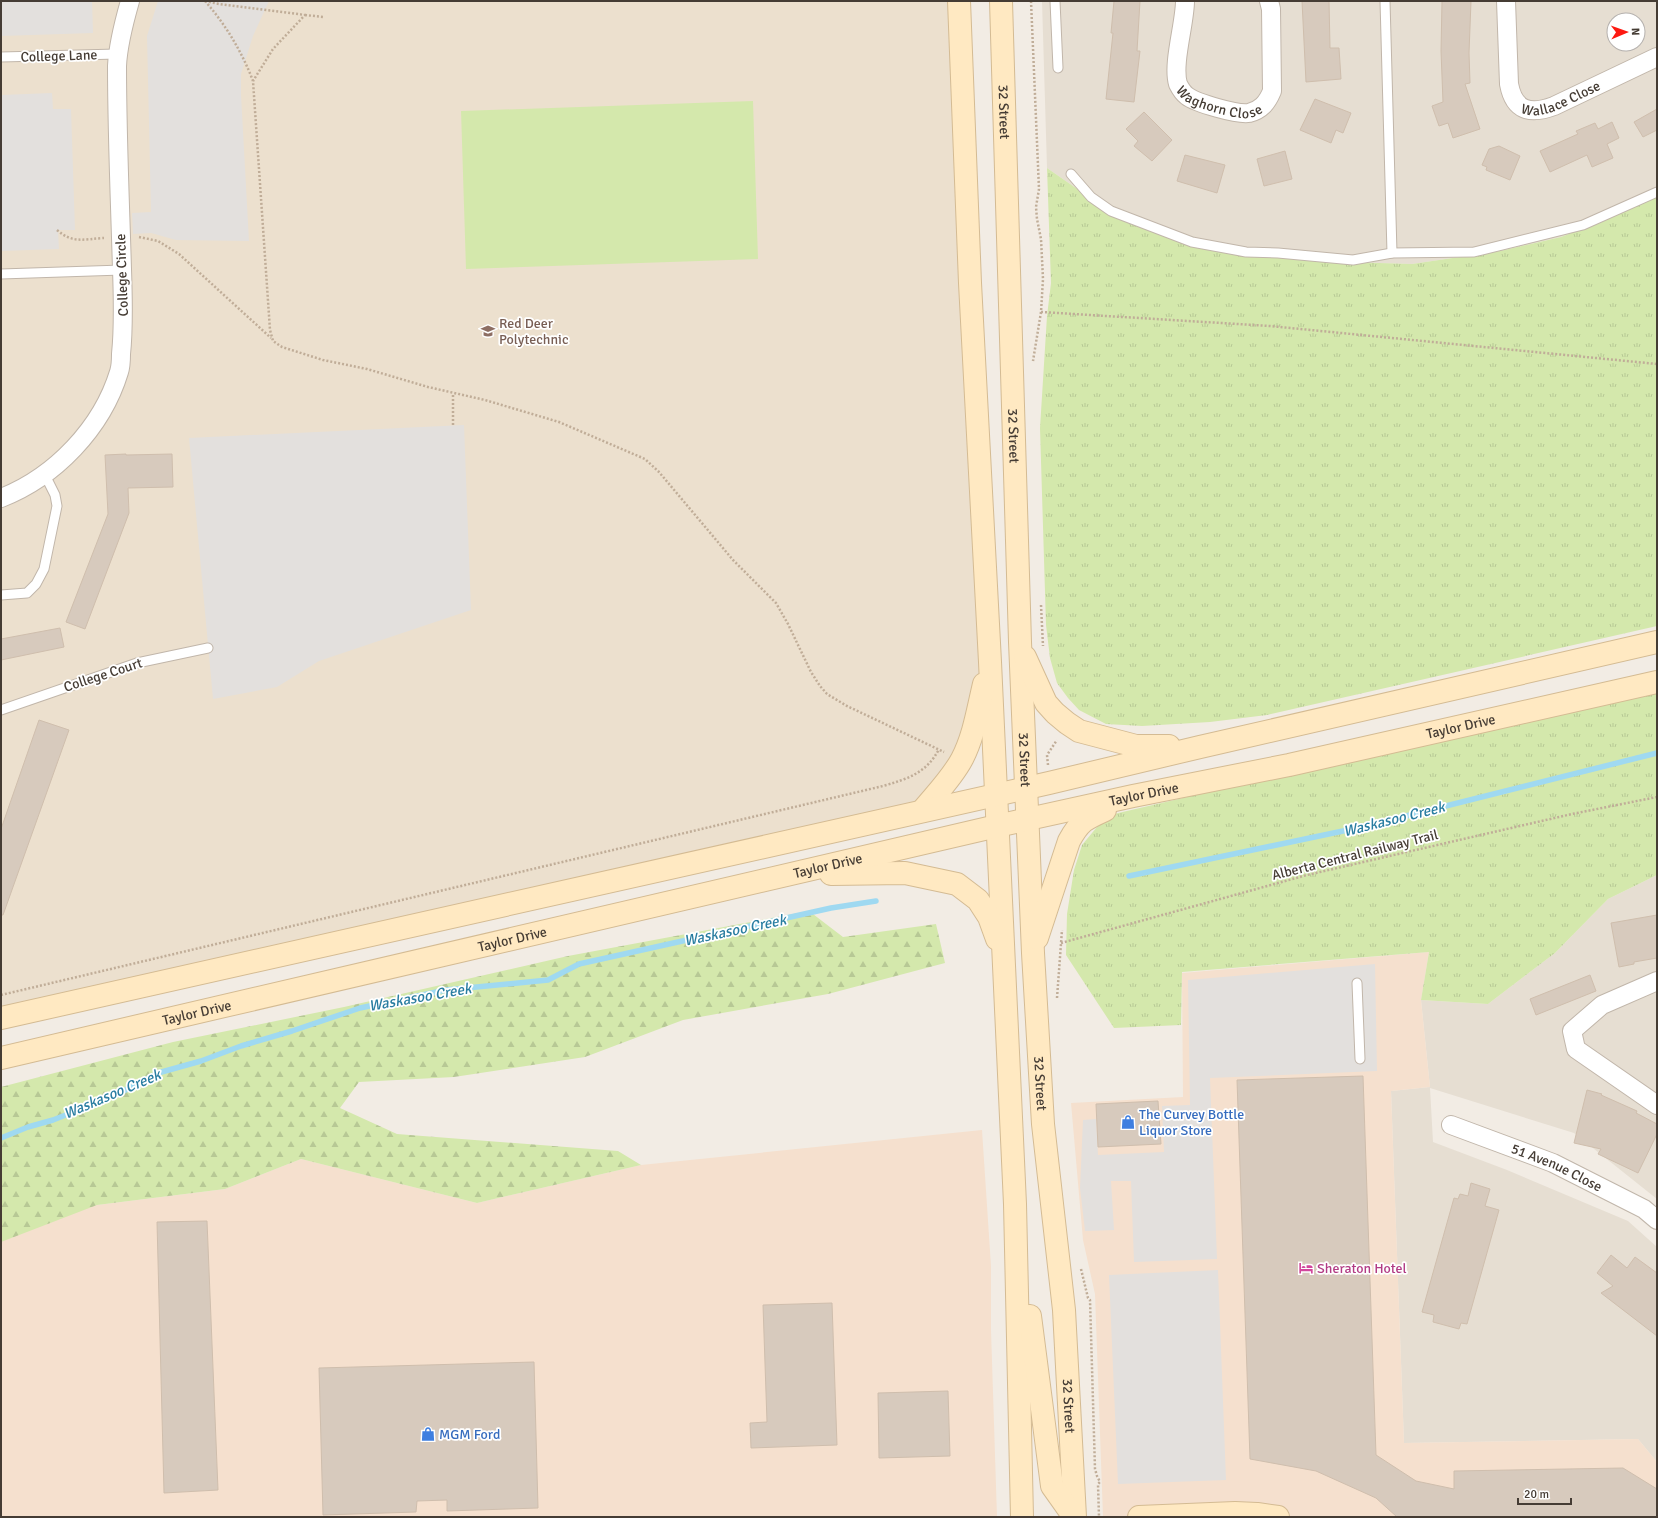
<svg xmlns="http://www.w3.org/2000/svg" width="1658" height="1518" viewBox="0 0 1658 1518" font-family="Signika,sans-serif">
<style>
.residential{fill:#e6ded2;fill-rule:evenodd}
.commercial{fill:#f5e0ce}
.education{fill:#ece0ce}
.green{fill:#d4e8ac}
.forest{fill:url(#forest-firs)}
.park{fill:url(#park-tufts)}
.parking{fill:#e3e0dd}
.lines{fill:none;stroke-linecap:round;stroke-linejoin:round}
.stream{stroke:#9fd9f1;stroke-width:5.5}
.building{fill:#d7cabd;stroke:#cfbead}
.lane-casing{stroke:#c1b6aa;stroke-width:11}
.street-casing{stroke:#c1b6aa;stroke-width:20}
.secondary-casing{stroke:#d4bb93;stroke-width:24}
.path{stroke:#c0ad98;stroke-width:2.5;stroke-dasharray:2 2;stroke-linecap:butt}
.lane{stroke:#fff;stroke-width:9}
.street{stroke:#fff;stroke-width:18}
.secondary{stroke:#ffe9c2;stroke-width:22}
.labels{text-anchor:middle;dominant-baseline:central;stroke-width:3.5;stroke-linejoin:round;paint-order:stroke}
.street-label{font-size:14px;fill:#453c34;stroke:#fff}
.education-label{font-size:14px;fill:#785e54;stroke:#fff;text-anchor:start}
.shop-label{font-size:14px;fill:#366cbe;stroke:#fff;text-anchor:start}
.hotel-label{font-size:14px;fill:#b23c85;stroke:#fff;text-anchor:start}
.water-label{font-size:15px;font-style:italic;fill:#297da1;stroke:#fff}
</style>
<defs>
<pattern id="forest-firs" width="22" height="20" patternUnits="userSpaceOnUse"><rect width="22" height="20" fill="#d4e8ac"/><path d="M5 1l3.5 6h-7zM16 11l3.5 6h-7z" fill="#b7c895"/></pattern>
<pattern id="park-tufts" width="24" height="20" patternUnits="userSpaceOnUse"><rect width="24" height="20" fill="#d4e8ac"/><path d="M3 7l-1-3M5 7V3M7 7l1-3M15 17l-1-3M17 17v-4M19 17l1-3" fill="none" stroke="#b7c895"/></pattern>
</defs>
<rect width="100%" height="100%" fill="#f2ece4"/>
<g class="residential">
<path d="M 1042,1 L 1657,1 L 1657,192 L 1613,217 L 1561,237 L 1500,251 L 1412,264 L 1346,262 L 1268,254 L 1173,235 L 1109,211 L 1047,168 ZM 1614,20 L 1638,20 L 1638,44 L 1614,44 Z"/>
<polygon points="1657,875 1657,1199 1574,1133 1430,1088 1433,1142 1507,1170 1628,1221 1657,1247 1657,1462 1638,1439 1404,1443 1391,1091 1430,1087 1421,1000 1488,1004 1555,953 1608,899"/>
</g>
<g class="commercial">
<polygon points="1429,952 1421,1000 1430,1087 1391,1091 1404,1443 1638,1439 1657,1462 1657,1517 1103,1517 1095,1294 1083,1240 1071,1103 1183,1097 1182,973"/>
<polygon points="982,1130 991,1266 991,1330 997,1517 1,1517 1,1217 225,1189 301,1159 477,1203 641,1165"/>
</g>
<polygon class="education" points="1,1 960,1 990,662 971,736 922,811 1,1018"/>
<polygon class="green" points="753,101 758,259 466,269 461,111"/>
<polygon class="forest" points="809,911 843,937 936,924 945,963 828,994 683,1020 585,1057 454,1077 359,1082 340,1108 397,1134 618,1151 641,1165 477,1203 301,1159 225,1189 97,1205 1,1242 1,1087 173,1042 344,1007 568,956"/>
<g class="park">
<polygon points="1047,168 1109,211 1173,235 1268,254 1346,262 1412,264 1500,251 1561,237 1613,217 1657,192 1657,626 1267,715 1210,722 1142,726 1106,724 1079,710 1068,698 1057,683 1050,658 1046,625 1040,428 1047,316 1051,283"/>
<polygon points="1657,688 1657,875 1608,899 1555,953 1488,1004 1421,1000 1429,952 1182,972 1181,1025 1114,1028 1066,955 1067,914 1074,870 1082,845 1097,827 1114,814"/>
</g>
<g class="parking">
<polygon points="1,1 92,1 93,33 1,36"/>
<polygon points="158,1 269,1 253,36 241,74 241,95 249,241 176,240 151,233 133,234 132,213 151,212 147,36"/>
<polygon points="52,93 53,109 71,109 75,230 58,230 59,249 1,251 1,95"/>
<polygon points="464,425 471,610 319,661 277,687 213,699 189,438"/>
<polygon points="1375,964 1377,1071 1210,1078 1217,1259 1134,1262 1131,1181 1111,1181 1114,1230 1085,1231 1080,1188 1083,1120 1096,1119 1098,1155 1164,1152 1162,1106 1190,1105 1188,980"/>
<polygon points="1218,1270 1226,1480 1118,1484 1109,1275"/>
</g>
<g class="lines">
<g class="stream">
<polyline points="1129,876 1362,827 1657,753"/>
<polyline points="1,1138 28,1127 53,1120 114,1096 158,1073 201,1061 241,1046 292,1031 360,1008 446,990 548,980 579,964 831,908 876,901"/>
</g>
</g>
<g class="building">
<polygon points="1114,1 1140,1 1137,51 1140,51 1134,102 1106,99 1113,33 1111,33"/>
<polygon points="1302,1 1329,1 1330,48 1339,48 1341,79 1306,82"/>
<polygon points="1442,1 1471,1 1469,53 1470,83 1465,84 1480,129 1453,138 1448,123 1439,126 1432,106 1443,102 1441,51"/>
<polygon points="1315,99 1351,113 1343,133 1336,130 1331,143 1300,130"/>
<polygon points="1657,109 1657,130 1643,137 1634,122"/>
<polygon points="1144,112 1172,140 1152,161 1134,146 1138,141 1126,129"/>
<polygon points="1612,122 1619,138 1607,144 1613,158 1592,167 1587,155 1550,172 1540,151 1578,134 1576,131 1595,123 1598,129"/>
<polygon points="1499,146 1520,156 1510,180 1486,170 1487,167 1482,165 1489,149"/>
<polygon points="1285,151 1292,179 1264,186 1257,159"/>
<polygon points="1185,155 1225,165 1217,193 1177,181"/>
<polygon points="126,454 126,455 172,454 173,487 128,488 129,513 85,629 66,622 108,514 105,455"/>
<polygon points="60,628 64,647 1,660 1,639"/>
<polygon points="39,720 69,730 3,915 1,915 1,829"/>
<polygon points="1657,915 1657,958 1634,962 1634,964 1619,967 1611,923"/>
<polygon points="1590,975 1596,991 1536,1015 1530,999"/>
<polygon points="1363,1076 1376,1455 1416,1481 1454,1489 1454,1471 1623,1468 1657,1489 1657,1517 1397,1517 1376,1498 1316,1471 1250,1459 1237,1080"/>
<polygon points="1587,1090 1602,1094 1601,1095 1637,1111 1636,1113 1657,1124 1657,1134 1638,1173 1598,1154 1601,1149 1574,1143"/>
<polygon points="1158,1101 1161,1144 1098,1147 1096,1104"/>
<polygon points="1471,1183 1490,1189 1485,1206 1499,1210 1467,1324 1461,1323 1459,1329 1433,1322 1434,1315 1422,1312 1454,1198 1458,1199 1460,1194 1468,1196"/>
<polygon points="207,1221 218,1490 164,1493 157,1222"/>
<polygon points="1611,1255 1627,1268 1635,1257 1657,1273 1657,1336 1601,1293 1613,1286 1597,1273"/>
<polygon points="832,1303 837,1445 751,1448 750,1423 767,1422 763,1305"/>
<polygon points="534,1362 538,1508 447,1511 447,1500 417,1501 416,1512 323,1515 319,1368"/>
<polygon points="948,1391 950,1456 879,1458 878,1393"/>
</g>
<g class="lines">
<defs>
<g id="lane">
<polyline points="1055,1 1058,68"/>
<polyline points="1385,1 1392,253"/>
<polyline points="1,57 117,54"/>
<polyline points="1071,174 1091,197 1111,211 1192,242 1246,252 1278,253 1353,260 1392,253 1474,252 1583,225 1657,192"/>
<polyline points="1,274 122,270"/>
<polyline points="1,595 27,593 36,584 44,569 57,506 55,495 45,475"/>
<polyline points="1,710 137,663 208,648"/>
<polyline points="1357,983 1360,1059"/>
</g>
<g id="street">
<path id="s1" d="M 1185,1 C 1185,23 1172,64 1178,84 C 1180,88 1183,93 1187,96 C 1196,103 1238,115 1249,113 C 1261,110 1267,103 1272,91 L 1271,9 L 1269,1"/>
<path id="s2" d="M 1506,1 L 1509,84 C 1514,111 1530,115 1554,106 L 1657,57"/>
<path d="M 1,498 C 55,477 102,428 119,372 C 121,366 121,360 121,354 C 124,326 123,297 122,269 C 120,201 117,134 117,66 C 118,44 124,22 130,1"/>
<polyline points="1657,981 1602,1005 1572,1031 1576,1049 1657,1105"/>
<path id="s3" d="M 1451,1125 L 1553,1163 L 1644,1209 L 1657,1220"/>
</g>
<g id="secondary">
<polyline points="959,1 970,283 990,662 1015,1204 1022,1517"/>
<path id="s4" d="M 1001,1 L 1020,642 L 1033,953 L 1043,1124 L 1064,1310 L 1075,1517"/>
<polyline points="1025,657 1046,703 1055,713 1067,723 1079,731 1136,746 1169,746"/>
<path d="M 922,811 C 936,794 952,778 962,759 C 974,736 978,709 984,684"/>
<polyline points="831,874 905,873 957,884 978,900 989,917 997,939"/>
<path d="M 1037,938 L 1069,841 C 1080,821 1085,819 1105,810"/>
<polyline points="1,1018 1049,783 1200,747 1657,642"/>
<path id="s5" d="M 1,1058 L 997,826 L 1133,796 L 1289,765 L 1657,682"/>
<polyline points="1030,1316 1052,1486 1074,1517"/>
<polyline points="1139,1517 1235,1513 1257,1514 1278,1517"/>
</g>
</defs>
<use href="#lane" class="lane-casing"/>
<use href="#street" class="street-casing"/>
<use href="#secondary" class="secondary-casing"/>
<g class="path">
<path d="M 205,1 C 226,25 242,52 253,81 L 270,330 L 273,341 L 282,347 L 323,360 L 367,369 L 428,387 L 485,400 L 559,422 L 645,459 L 659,472 L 733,560 L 776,603 L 788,624 L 811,672 L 820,686 L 827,694 L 847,706 L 944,752"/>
<polyline points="205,1 219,4 305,15 273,49 253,81"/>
<polyline points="1031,1 1039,189 1036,207 1037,219 1041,239 1043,279 1041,312 1033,361"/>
<polyline points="305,15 324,17"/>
<path d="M 57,230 C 73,244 84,239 104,238"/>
<polyline points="139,237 158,241 179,254 271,338"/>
<polyline points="1041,312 1270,326 1657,364"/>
<polyline points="453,425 453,393"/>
<polyline points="1041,605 1043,646"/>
<polyline points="1048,765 1047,755 1057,740"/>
<polyline points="1061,943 1307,875 1572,814 1657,797"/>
<path d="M 1,995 L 883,786 C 907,779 927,773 939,749"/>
<polyline points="1057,998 1062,930"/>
<polyline points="1081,1269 1088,1298 1090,1300 1095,1469 1097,1476 1100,1482 1098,1484 1099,1517"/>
</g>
<use href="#lane" class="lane"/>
<use href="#street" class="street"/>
<use href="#secondary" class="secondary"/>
</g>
<defs>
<symbol id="university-bare" viewBox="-9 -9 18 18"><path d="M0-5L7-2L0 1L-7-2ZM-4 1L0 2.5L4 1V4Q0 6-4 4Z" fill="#8d6e63" stroke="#fff" stroke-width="2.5" paint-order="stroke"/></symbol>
<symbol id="shop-bare" viewBox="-9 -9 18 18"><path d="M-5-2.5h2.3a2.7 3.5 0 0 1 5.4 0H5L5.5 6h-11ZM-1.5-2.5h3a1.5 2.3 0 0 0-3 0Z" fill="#3f7fe0" stroke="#fff" stroke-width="2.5" paint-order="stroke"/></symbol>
<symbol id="hotel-bare" viewBox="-9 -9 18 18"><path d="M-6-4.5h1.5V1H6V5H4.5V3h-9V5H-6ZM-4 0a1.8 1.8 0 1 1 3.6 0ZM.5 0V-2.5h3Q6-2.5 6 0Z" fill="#d1479c" stroke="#fff" stroke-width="2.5" paint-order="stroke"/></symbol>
</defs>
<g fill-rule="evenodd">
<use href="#university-bare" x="478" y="321" width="20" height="20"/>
<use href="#shop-bare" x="1118" y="1112" width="20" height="20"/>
<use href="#hotel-bare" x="1296" y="1258" width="20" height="20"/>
<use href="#shop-bare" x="418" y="1424" width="20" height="20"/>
</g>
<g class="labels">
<g class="street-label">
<text transform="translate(59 56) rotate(-2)">College Lane</text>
<text stroke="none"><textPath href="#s1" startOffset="132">Waghorn Close</textPath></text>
<text stroke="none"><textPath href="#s2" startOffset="152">Wallace Close</textPath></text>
<text stroke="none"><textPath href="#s4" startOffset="111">32 Street</textPath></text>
<text transform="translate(122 275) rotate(-92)">College Circle</text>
<text stroke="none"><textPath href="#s4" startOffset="435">32 Street</textPath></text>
<text transform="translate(103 675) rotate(-18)">College Court</text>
<text stroke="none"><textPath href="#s5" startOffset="1497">Taylor Drive</textPath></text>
<text stroke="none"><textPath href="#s4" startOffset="759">32 Street</textPath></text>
<text stroke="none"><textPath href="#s5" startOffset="1173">Taylor Drive</textPath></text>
<text transform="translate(1355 855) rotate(-14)">Alberta Central Railway Trail</text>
<text stroke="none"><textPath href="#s5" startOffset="849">Taylor Drive</textPath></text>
<text stroke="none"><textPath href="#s5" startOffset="525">Taylor Drive</textPath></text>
<text stroke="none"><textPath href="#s5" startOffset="201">Taylor Drive</textPath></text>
<text stroke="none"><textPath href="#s4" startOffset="1083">32 Street</textPath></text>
<text stroke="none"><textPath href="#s3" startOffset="114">51 Avenue Close</textPath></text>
<text stroke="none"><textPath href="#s4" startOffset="1407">32 Street</textPath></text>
</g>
<g class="education-label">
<text x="499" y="323">Red Deer<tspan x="499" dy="16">Polytechnic</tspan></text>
</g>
<g class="shop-label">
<text x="1139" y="1114">The Curvey Bottle<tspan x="1139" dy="16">Liquor Store</tspan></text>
<text x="439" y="1434">MGM Ford</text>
</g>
<g class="hotel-label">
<text x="1317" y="1268">Sheraton Hotel</text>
</g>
<g class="water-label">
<text transform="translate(1394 819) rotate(-14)">Waskasoo Creek</text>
<text transform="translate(735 930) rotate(-12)">Waskasoo Creek</text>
<text transform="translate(420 997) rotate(-10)">Waskasoo Creek</text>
<text transform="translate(112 1094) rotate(-23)">Waskasoo Creek</text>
</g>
</g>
<rect width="1658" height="1518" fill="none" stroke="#453c34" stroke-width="4"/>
<g transform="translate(1626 32) rotate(88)"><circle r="19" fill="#ffffff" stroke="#b5b1ae"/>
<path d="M0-3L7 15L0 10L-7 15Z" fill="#fd1911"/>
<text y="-6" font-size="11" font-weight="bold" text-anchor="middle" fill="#453c34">N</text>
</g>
<path d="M1518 1498v6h53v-6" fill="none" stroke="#453c34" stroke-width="2"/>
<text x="1524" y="1498" font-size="12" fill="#453c34" stroke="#ffffff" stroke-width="3" paint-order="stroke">20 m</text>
</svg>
